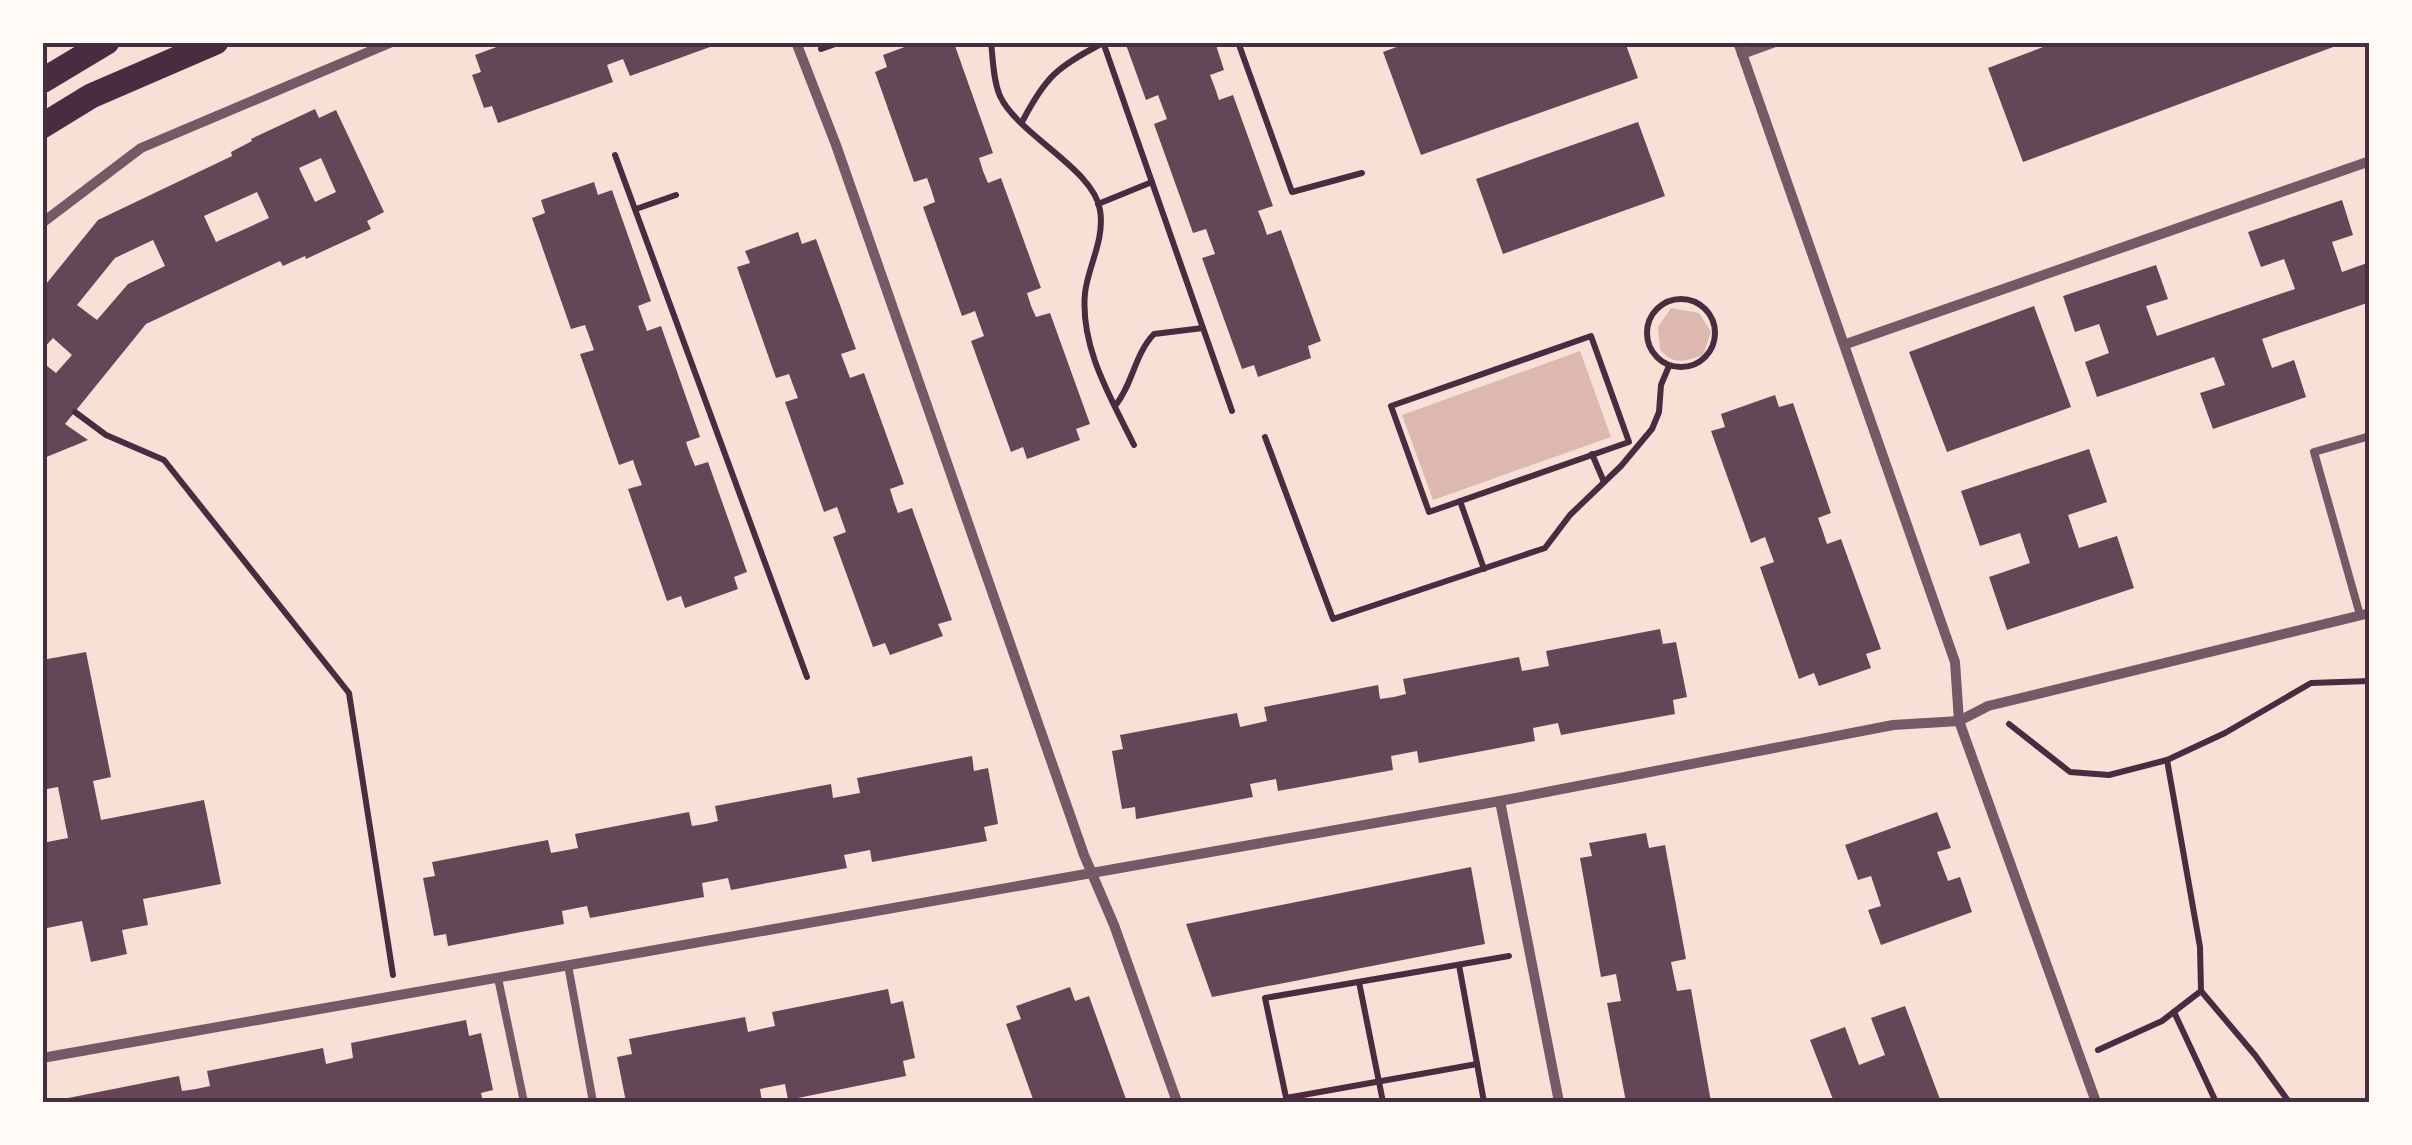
<svg xmlns="http://www.w3.org/2000/svg" width="2412" height="1145" viewBox="0 0 2412 1145" font-family="'Zilla Slab',serif">
<style>
.water{fill:#dcb8b0}
.building{fill:#644757;fill-rule:evenodd}
.lines{fill:none;stroke-linecap:round;stroke-linejoin:round}
.path{stroke:#4a2c40;stroke-width:6}
.service{stroke:#755966;stroke-width:8}
.minor{stroke:#755966;stroke-width:10}
.primary{stroke:#4a2c40;stroke-width:25}
.neatline{fill:none;stroke:#4a2c40;stroke-width:4}
</style>
<rect width="100%" height="100%" fill="#f7e1d7"/>
<g class="water">
<path d="M 1671,308 L 1699,313 L 1711,332 L 1703,355 C 1686,361 1672,366 1660,349 L 1658,327 Z"/>
<polygon points="1580,351 1611,437 1433,500 1402,415"/>
</g>
<g class="building">
<polygon points="510,42 721,42 721,43 630,76 623,59 607,65 613,82 498,123 492,106 484,108 472,75 481,72 475,55"/>
<polygon points="918,42 938,42 940,47 954,43 993,153 979,158 983,171 988,183 1001,178 1041,288 1027,293 1031,306 1036,317 1050,313 1090,424 1076,429 1080,440 1027,459 1023,447 1011,452 971,341 984,336 975,311 962,316 923,207 935,202 931,189 927,178 914,182 875,72 887,67 883,55"/>
<polygon points="1125,42 1215,42 1224,70 1210,75 1215,88 1219,100 1233,95 1273,206 1258,211 1263,223 1267,235 1281,230 1321,341 1308,346 1311,358 1258,377 1254,365 1242,369 1202,258 1215,254 1206,229 1193,233 1154,124 1167,119 1158,95 1146,100"/>
<polygon points="1410,42 1625,42 1638,78 1421,155 1383,52"/>
<polygon points="2056,42 2344,42 2344,43 2023,162 1988,68"/>
<path d="M 315,109 L 319,118 L 336,110 L 384,212 L 367,221 L 371,229 L 306,259 L 305,256 L 283,266 L 280,261 L 146,324 L 65,424 L 88,440 L 44,458 L 42,362 L 56,373 L 72,355 L 53,338 L 42,350 L 42,289 L 98,220 L 232,156 L 231,152 L 252,141 L 251,139 ZM 321,158 L 336,192 L 315,202 L 299,168 ZM 257,192 L 269,218 L 216,242 L 204,216 ZM 153,240 L 165,266 L 128,284 L 97,320 L 77,305 L 115,258 Z"/>
<polygon points="1638,122 1665,196 1503,254 1476,179"/>
<polygon points="594,182 598,195 612,190 651,301 638,306 647,331 661,326 700,437 686,442 690,454 695,466 708,462 747,572 734,577 738,589 685,608 681,596 667,601 628,489 642,485 637,472 633,460 619,465 580,354 594,350 585,325 571,329 532,218 545,213 541,200"/>
<polygon points="2342,200 2353,235 2332,242 2342,272 2370,262 2370,302 2262,339 2272,368 2294,360 2306,397 2213,429 2200,393 2225,385 2214,357 2097,397 2085,362 2109,353 2099,324 2075,332 2063,296 2156,265 2168,299 2146,306 2157,336 2271,297 2295,289 2284,259 2261,267 2248,232"/>
<polygon points="798,232 802,244 816,239 856,349 841,354 850,378 864,373 904,484 890,489 894,502 898,513 912,508 952,620 938,624 943,636 890,655 885,643 873,647 833,537 846,532 837,507 824,512 785,402 798,398 793,385 789,374 776,378 737,267 750,263 745,251"/>
<polygon points="2034,306 2071,407 1947,452 1909,352"/>
<polygon points="1775,395 1779,407 1793,403 1831,513 1818,518 1823,532 1827,544 1841,539 1881,649 1866,654 1871,668 1819,686 1814,673 1799,679 1760,567 1774,562 1765,537 1751,543 1711,431 1725,427 1721,414"/>
<polygon points="2089,449 2107,502 2068,515 2079,548 2117,536 2134,588 2007,630 1989,577 2030,563 2020,533 1980,546 1961,491"/>
<polygon points="1660,629 1663,644 1676,642 1687,697 1673,700 1675,714 1561,735 1558,723 1533,728 1535,741 1419,763 1417,751 1391,756 1393,770 1278,791 1276,779 1250,784 1253,797 1136,819 1135,807 1122,809 1112,751 1123,749 1120,735 1237,713 1240,727 1267,721 1264,707 1378,685 1380,699 1394,697 1406,694 1403,679 1519,657 1522,671 1549,666 1546,651"/>
<polygon points="86,652 111,777 93,781 101,820 204,800 221,884 143,899 148,925 122,930 127,954 91,962 82,921 42,929 42,843 68,838 58,787 42,790 42,660"/>
<polygon points="972,756 974,771 988,768 998,824 984,827 987,841 872,862 870,850 844,855 847,868 731,890 728,878 702,883 704,897 590,918 587,906 562,911 564,924 448,946 446,934 434,936 423,878 435,876 432,862 548,840 551,853 578,848 575,834 689,812 692,826 705,824 718,821 715,806 831,784 833,798 860,793 857,778"/>
<polygon points="1937,812 1951,848 1937,852 1948,881 1960,877 1972,912 1881,945 1868,910 1881,906 1871,876 1858,880 1845,845"/>
<polygon points="1646,833 1649,848 1665,845 1686,959 1671,962 1677,991 1691,989 1711,1102 1626,1102 1607,1003 1621,1001 1616,974 1601,977 1580,858 1592,856 1589,843"/>
<polygon points="1471,867 1485,944 1212,997 1186,924"/>
<polygon points="1070,987 1075,1001 1089,996 1127,1102 1034,1102 1006,1024 1021,1019 1016,1006"/>
<polygon points="888,989 891,1004 903,1001 915,1058 903,1061 906,1076 788,1100 785,1084 760,1089 762,1102 626,1102 617,1057 632,1054 629,1039 745,1017 748,1032 761,1029 775,1026 772,1012"/>
<polygon points="1905,1006 1941,1102 1834,1102 1810,1040 1845,1027 1859,1065 1885,1055 1871,1018"/>
<polygon points="466,1020 469,1036 481,1033 493,1090 481,1093 483,1102 64,1102 63,1099 179,1076 182,1091 196,1089 210,1086 207,1071 323,1048 326,1064 339,1061 353,1058 351,1043"/>
</g>
<g class="lines">
<g class="path">
<path d="M 991,42 C 993,59 993,80 1000,96 C 1018,135 1094,169 1100,210 C 1105,240 1088,266 1085,293 C 1080,348 1111,398 1134,445"/>
<polyline points="1103,42 1232,411"/>
<polyline points="1238,42 1292,192 1362,173"/>
<polyline points="821,49 841,42"/>
<path d="M 1022,122 C 1046,76 1057,67 1103,43"/>
<polyline points="615,155 807,677"/>
<polyline points="1098,204 1152,182"/>
<polyline points="636,209 676,195"/>
<circle cx="1681" cy="333" r="34"/>
<polygon points="1591,336 1629,442 1429,512 1391,406"/>
<path d="M 1115,406 C 1133,384 1134,355 1154,334 L 1203,328"/>
<polyline points="75,412 106,435 164,460 349,693 393,975"/>
<polyline points="1265,437 1333,619 1545,548 1570,515 1621,466 1652,429 1659,412 1661,385 1669,366"/>
<polyline points="1592,454 1604,482"/>
<polyline points="1460,501 1484,569"/>
<polyline points="2009,724 2070,772 2109,775 2167,760 2225,733 2311,683 2370,681"/>
<polyline points="1459,965 1484,1102"/>
<polyline points="1359,982 1383,1102"/>
<polyline points="2201,991 2255,1055 2289,1102"/>
<polyline points="2174,1012 2216,1102"/>
<polyline points="2098,1050 2162,1021 2201,991 2200,947 2167,760"/>
<polyline points="1286,1098 1477,1064"/>
<polyline points="1287,1102 1265,998 1509,956"/>
</g>
<g class="service">
<polyline points="2360,615 2314,452 2370,436"/>
<polyline points="568,965 593,1102"/>
<polyline points="498,978 524,1102"/>
</g>
<g class="minor">
<polyline points="796,42 836,145 1084,855 1114,925 1177,1102"/>
<polyline points="1738,42 1955,662 1959,721 2096,1102"/>
<polyline points="1742,54 1775,42"/>
<polyline points="42,223 141,148 392,42"/>
<polyline points="1846,344 2370,161"/>
<polyline points="1500,801 1559,1102"/>
<polyline points="42,1058 1500,801 1893,725 1959,721 1988,706 2370,613"/>
</g>
<g class="primary">
<polyline points="42,81 107,42"/>
<polyline points="42,126 91,96 216,42"/>
</g>
</g>
<rect width="2412" height="1145" fill="none" stroke="#fffaf5" stroke-width="90"/>
<rect x="45" y="45" width="2322" height="1055" class="neatline"/>
</svg>
